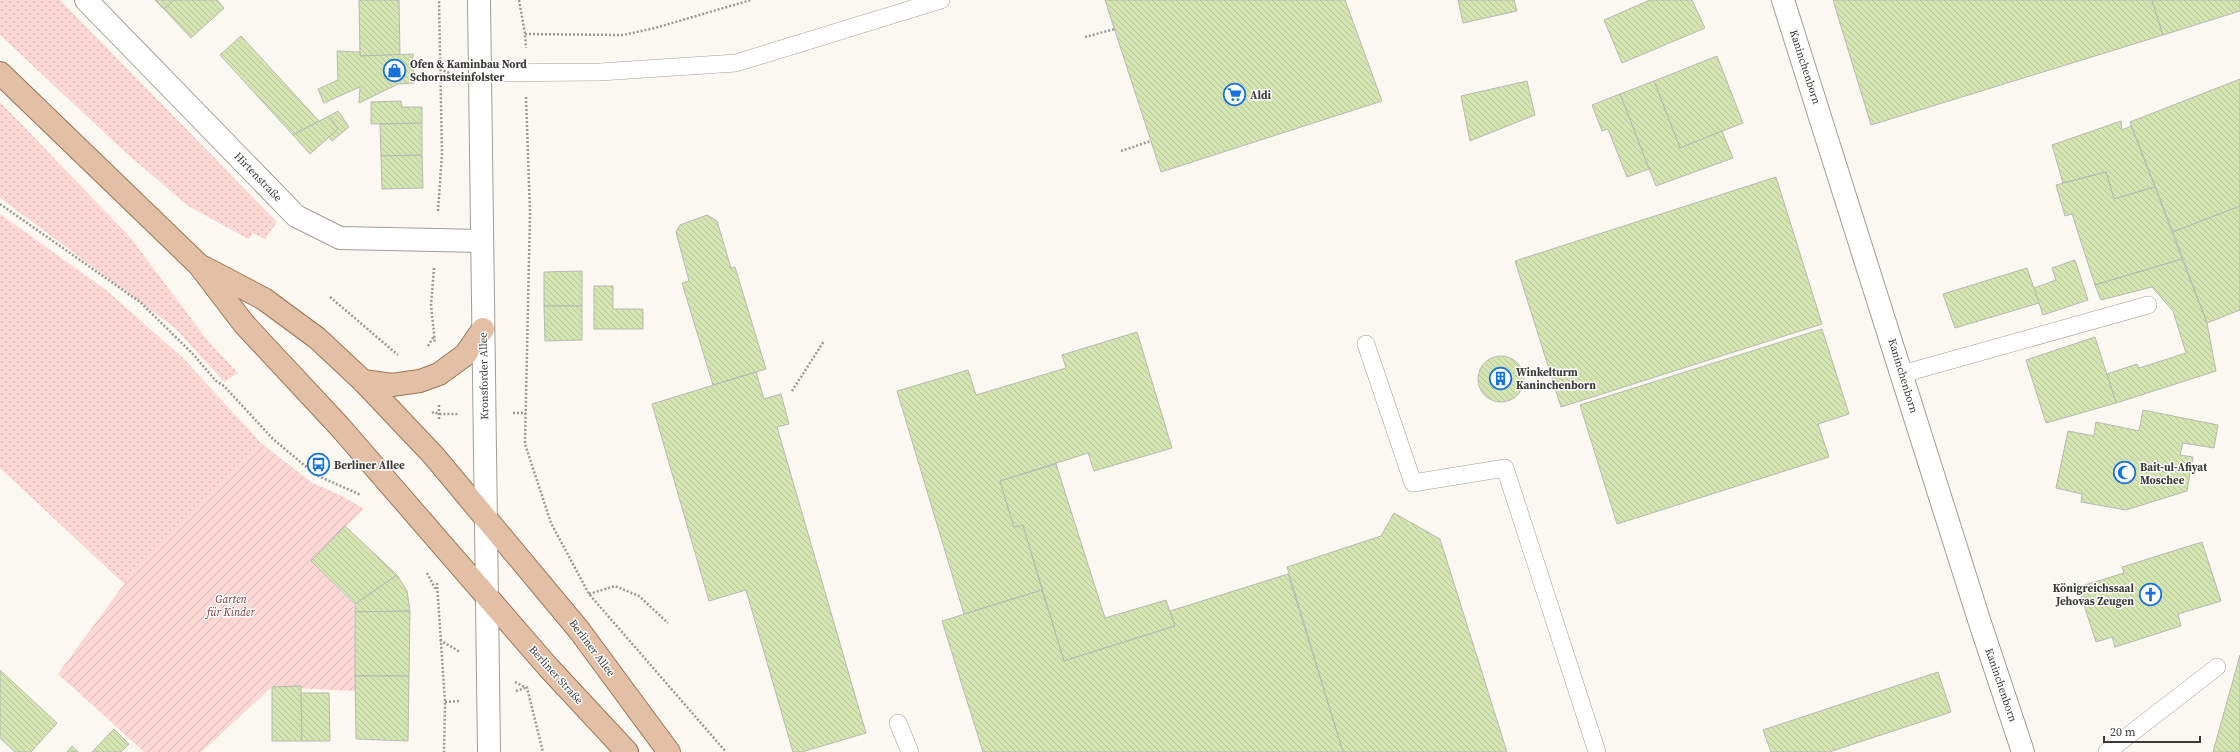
<svg xmlns="http://www.w3.org/2000/svg" width="2240" height="752" viewBox="0 0 2240 752" font-family="'Source Serif 4',serif">
<style>
.grass{fill:url(#grass-dots)}
.garden{fill:url(#garden-furrows)}
.building{fill:url(#building-back-hatch);stroke:#b6b9b2}
.lines{fill:none;stroke-linecap:round;stroke-linejoin:round}
.service-casing{stroke:#a09e97;stroke-width:18}
.minor-casing{stroke:#a09e97;stroke-width:24}
.secondary-casing{stroke:#a09e97;stroke-width:24}
.primary-casing{stroke:#9c7458;stroke-width:24}
.path{stroke:#9a9893;stroke-width:2.5;stroke-dasharray:2 2;stroke-linecap:butt}
.service{stroke:#fff;stroke-width:17}
.minor{stroke:#fff;stroke-width:22}
.secondary{stroke:#fff;stroke-width:22}
.primary{stroke:#e3bfa5;stroke-width:22}
.labels{text-anchor:middle;dominant-baseline:central;stroke-width:3;stroke-linejoin:round;paint-order:stroke}
.poi-label{font-size:11px;font-weight:bold;fill:#3b3a37;stroke:#fff;text-anchor:start}
.street-label{font-size:11px;fill:#3b3a37;stroke:#fff}
.park-label{font-size:11px;font-style:italic;fill:#7d3636;stroke:#fff}
</style>
<defs>
<pattern id="grass-dots" width="8" height="8" patternUnits="userSpaceOnUse"><rect width="8" height="8" fill="#fcd7d4"/><path d="M2 2h.1M6 6h.1" fill="none" stroke="#d9b9b7" stroke-width="1.8" stroke-linecap="round"/></pattern>
<pattern id="garden-furrows" width="10" height="10" patternUnits="userSpaceOnUse"><rect width="10" height="10" fill="#fcd7d4"/><path d="M-1 1l2-2M0 10L10 0M9 11l2-2" fill="none" stroke="#d9b9b7"/></pattern>
<pattern id="building-back-hatch" width="6" height="6" patternUnits="userSpaceOnUse"><rect width="6" height="6" fill="#d5e5b2"/><path d="M-1 5l2 2M0 0l6 6M5-1l2 2" fill="none" stroke="#b8c59a"/></pattern>
</defs>
<rect width="100%" height="100%" fill="#fbf8f1"/>
<g class="grass">
<polygon points="0,0 60,0 277,222 265,239 253,233 248,239 188,206 125,152 0,35"/>
<polygon points="0,102 130,237 208,341 238,373 224,382 175,328 0,198"/>
<polygon points="0,214 106,290 183,358 261,443 124,584 0,468"/>
</g>
<polygon class="garden" points="261,443 311,482 342,496 364,509 311,561 354,604 356,691 272,687 201,752 144,752 58,674 124,584"/>
<g class="building">
<polygon points="155,0 174,0 164,9"/>
<polygon points="174,0 217,0 224,8 191,38 164,9"/>
<polygon points="359,0 399,0 400,56 360,56"/>
<polygon points="1105,0 1345,0 1382,101 1161,172"/>
<polygon points="1458,0 1514,0 1517,11 1463,23"/>
<polygon points="1650,0 1692,0 1705,28 1622,63 1604,20"/>
<polygon points="1833,0 2152,0 2163,35 1871,125"/>
<polygon points="2152,0 2240,0 2240,11 2163,35"/>
<polygon points="241,36 319,121 293,135 220,55"/>
<polygon points="337,51 360,52 360,56 413,54 414,83 398,84 359,103 360,87 324,103 318,89 338,80"/>
<polygon points="1717,56 1743,123 1680,148 1654,81"/>
<polygon points="2240,79 2240,206 2173,232 2130,122"/>
<polygon points="1527,81 1535,115 1470,141 1461,96"/>
<polygon points="1654,81 1680,148 1722,131 1733,158 1656,186 1620,94"/>
<polygon points="1620,94 1649,169 1627,177 1608,129 1602,131 1592,105"/>
<polygon points="401,101 402,107 422,107 422,123 371,124 371,102"/>
<polygon points="338,111 349,127 332,141 329,137 338,129 329,116"/>
<polygon points="329,116 338,129 310,154 293,135"/>
<polygon points="2121,121 2122,130 2131,126 2155,187 2114,199 2106,172 2063,183 2052,145"/>
<polygon points="422,123 422,155 381,156 380,124"/>
<polygon points="422,155 423,188 382,189 381,156"/>
<polygon points="2106,172 2114,199 2155,187 2182,259 2095,285 2072,214 2065,216 2056,185"/>
<polygon points="1776,177 1822,324 1561,407 1515,261"/>
<polygon points="2240,206 2240,310 2207,323 2173,232"/>
<polygon points="707,215 717,221 731,268 735,267 766,369 713,385 682,283 689,281 676,232 680,225"/>
<polygon points="2182,259 2207,323 2216,371 2116,403 2107,374 2137,364 2139,368 2186,353 2173,311 2152,287 2101,300 2095,285"/>
<polygon points="2075,260 2088,300 2043,315 2034,288 2056,280 2052,268"/>
<polygon points="2027,268 2039,303 1955,328 1943,294"/>
<polygon points="582,271 582,306 544,306 544,272"/>
<polygon points="594,286 613,286 613,309 643,309 643,329 594,329"/>
<polygon points="544,306 582,306 582,340 545,341"/>
<polygon points="1822,329 1849,414 1818,424 1829,457 1617,524 1580,405"/>
<polygon points="1137,332 1172,448 1094,471 1088,453 1000,481 1014,527 1023,525 1042,590 964,614 897,391 968,370 976,395 1066,368 1062,355"/>
<polygon points="2095,337 2116,403 2046,423 2026,360"/>
<circle cx="1501" cy="379" r="23"/>
<polygon points="756,372 764,399 781,394 789,424 777,427 866,733 802,752 793,752 746,590 709,601 652,404"/>
<polygon points="2143,410 2218,425 2214,448 2183,443 2180,455 2193,457 2187,491 2126,510 2081,502 2082,494 2056,488 2068,431 2094,436 2096,422 2139,431"/>
<polygon points="1056,464 1105,618 1166,600 1175,626 1064,661 1023,525 1014,527 1000,481"/>
<polygon points="1394,513 1440,539 1507,752 1343,752 1287,567 1381,536"/>
<polygon points="345,526 397,575 355,604 311,561"/>
<polygon points="2202,542 2221,601 2178,614 2181,626 2115,647 2112,637 2096,642 2078,587 2124,573 2122,567"/>
<polygon points="1288,574 1343,752 983,752 942,621 1042,590 1064,661 1175,626 1170,611"/>
<polygon points="397,575 407,591 410,611 355,612 355,604"/>
<polygon points="410,611 409,676 355,676 355,612"/>
<polygon points="2240,655 2240,752 2213,752"/>
<polygon points="0,670 57,723 31,752 15,752 0,738"/>
<polygon points="1938,672 1951,712 1829,752 1771,752 1763,730"/>
<polygon points="355,676 409,676 408,741 356,739"/>
<polygon points="301,686 302,741 272,741 272,687"/>
<polygon points="301,693 329,693 330,741 302,741"/>
<polygon points="114,729 129,744 121,752 92,752"/>
<polygon points="72,746 78,752 67,752"/>
</g>
<g class="lines">
<defs>
<g id="service">
<polyline points="480,73 600,72 736,63 941,0"/>
<polyline points="1366,344 1413,483 1505,468 1597,752"/>
<polyline points="1902,374 2148,305"/>
<polyline points="898,723 910,752"/>
<polyline points="2107,752 2217,667"/>
</g>
<g id="minor">
<polyline points="86,0 296,216 340,238 482,241"/>
<polyline points="1783,0 1980,623 2023,752"/>
</g>
<polyline id="secondary" points="479,0 489,752"/>
<g id="primary">
<polyline points="0,73 199,265 244,324 340,427 548,667 627,752"/>
<polyline points="205,268 264,299 317,338 363,381 434,456 579,630 669,752"/>
<polyline points="363,381 392,385 420,381 439,374 465,355 483,329"/>
</g>
</defs>
<use href="#service" class="service-casing"/>
<use href="#minor" class="minor-casing"/>
<use href="#secondary" class="secondary-casing"/>
<use href="#primary" class="primary-casing"/>
<g class="path">
<polyline points="519,0 525,34 526,48"/>
<polyline points="525,34 623,35 655,28 751,0"/>
<polyline points="1085,37 1115,29"/>
<polyline points="440,69 452,74"/>
<polyline points="526,97 530,213 525,444 551,523 589,594 726,752"/>
<polyline points="1121,151 1151,141"/>
<polyline points="0,204 140,302 192,353 216,381 224,386 273,439 316,475 361,495"/>
<polyline points="438,211 442,154 439,0"/>
<polyline points="434,268 431,305 435,343"/>
<polyline points="330,297 398,355"/>
<polyline points="428,346 434,336"/>
<polyline points="792,391 824,341"/>
<polyline points="432,413 434,412 439,414 458,414"/>
<polyline points="513,413 526,413"/>
<polyline points="439,419 439,404"/>
<polyline points="427,573 436,590"/>
<polyline points="437,583 445,702 444,752"/>
<polyline points="589,594 615,586 639,596 668,623"/>
<polyline points="440,640 460,652"/>
<polyline points="515,682 527,688 543,752"/>
<polyline points="516,691 528,687"/>
<polyline points="445,702 460,701"/>
</g>
<use href="#service" class="service"/>
<use href="#minor" class="minor"/>
<use href="#secondary" class="secondary"/>
<use href="#primary" class="primary"/>
</g>
<defs>
<symbol id="shop-ring" viewBox="-11 -11 22 22"><circle r="9.5" fill="#fff" stroke="#1772db" stroke-width="1.5"/><path d="M-5-2.5h2.3a2.7 3.5 0 0 1 5.4 0H5L5.5 6h-11ZM-1.5-2.5h3a1.5 2.3 0 0 0-3 0Z" fill="#1772db"/></symbol>
<symbol id="supermarket-ring" viewBox="-11 -11 22 22"><circle r="9.5" fill="#fff" stroke="#1772db" stroke-width="1.5"/><path d="M-6-5.5h2.5l.6 2H6L4.5 2H-2.5L-4.4-4H-6ZM-1.5 3.2a1.3 1.3 0 1 0 .1 0ZM3 3.2a1.3 1.3 0 1 0 .1 0Z" fill="#1772db"/></symbol>
<symbol id="building-ring" viewBox="-11 -11 22 22"><circle r="9.5" fill="#fff" stroke="#1772db" stroke-width="1.5"/><path d="M-4-6H4V6H1V3H-1V6H-4ZM-2.5-4.3h1.7v1.8h-1.7ZM.8-4.3h1.7v1.8H.8ZM-2.5-1h1.7V.8h-1.7ZM.8-1h1.7V.8H.8Z" fill="#1772db"/></symbol>
<symbol id="bus-ring" viewBox="-11 -11 22 22"><circle r="9.5" fill="#fff" stroke="#1772db" stroke-width="1.5"/><path d="M-5-6H5V4H4V6H2V4H-2V6H-4V4H-5ZM-3.5-4V0h7V-4ZM-3.5 1.2v1.5H-2V1.2ZM2 1.2v1.5H3.5V1.2Z" fill="#1772db"/></symbol>
<symbol id="mosque-ring" viewBox="-11 -11 22 22"><circle r="9.5" fill="#fff" stroke="#1772db" stroke-width="1.5"/><path d="M3.5-4.9A6 6 0 1 0 3.5 4.9A5 5 0 1 1 3.5-4.9Z" fill="#1772db"/></symbol>
<symbol id="church-ring" viewBox="-11 -11 22 22"><circle r="9.5" fill="#fff" stroke="#1772db" stroke-width="1.5"/><path d="M-1.2-6h2.4v3.5h3.3v2.4h-3.3V6h-2.4V-.1h-3.3v-2.4h3.3Z" fill="#1772db"/></symbol>
</defs>
<g fill-rule="evenodd">
<use href="#shop-ring" x="382" y="58" width="25" height="25"/>
<use href="#supermarket-ring" x="1222" y="82" width="25" height="25"/>
<use href="#building-ring" x="1488" y="366" width="25" height="25"/>
<use href="#bus-ring" x="306" y="452" width="25" height="25"/>
<use href="#mosque-ring" x="2112" y="460" width="25" height="25"/>
<use href="#church-ring" x="2138" y="582" width="25" height="25"/>
</g>
<g class="labels">
<g class="poi-label">
<text x="410" y="64">Ofen &amp; Kaminbau Nord<tspan x="410" dy="13">Schornsteinfolster</tspan></text>
<text x="1250" y="95">Aldi</text>
<text x="1516" y="372">Winkelturm<tspan x="1516" dy="13">Kaninchenborn</tspan></text>
<text x="334" y="465">Berliner Allee</text>
<text x="2140" y="467">Bait-ul-Afiyat<tspan x="2140" dy="13">Moschee</tspan></text>
<text x="2134" y="588" text-anchor="end">Königreichssaal<tspan x="2134" dy="13">Jehovas Zeugen</tspan></text>
</g>
<g class="street-label">
<text transform="translate(1805 67) rotate(72)">Kaninchenborn</text>
<text transform="translate(258 177) rotate(46)">Hirtenstraße</text>
<text transform="translate(484 376) rotate(-91)">Kronsforder Allee</text>
<text transform="translate(1903 376) rotate(73)">Kaninchenborn</text>
<text transform="translate(592 648) rotate(53)">Berliner Allee</text>
<text transform="translate(556 675) rotate(48)">Berliner Straße</text>
<text transform="translate(2001 685) rotate(71)">Kaninchenborn</text>
</g>
<g class="park-label">
<text x="231" y="599">Garten<tspan x="231" dy="13">für Kinder</tspan></text>
</g>
</g>
<path d="M2104 736v6h96v-6" fill="none" stroke="#3b3a37" stroke-width="2"/>
<text x="2110" y="736" font-size="12" fill="#3b3a37" stroke="#ffffff" stroke-width="3" paint-order="stroke">20 m</text>
</svg>
